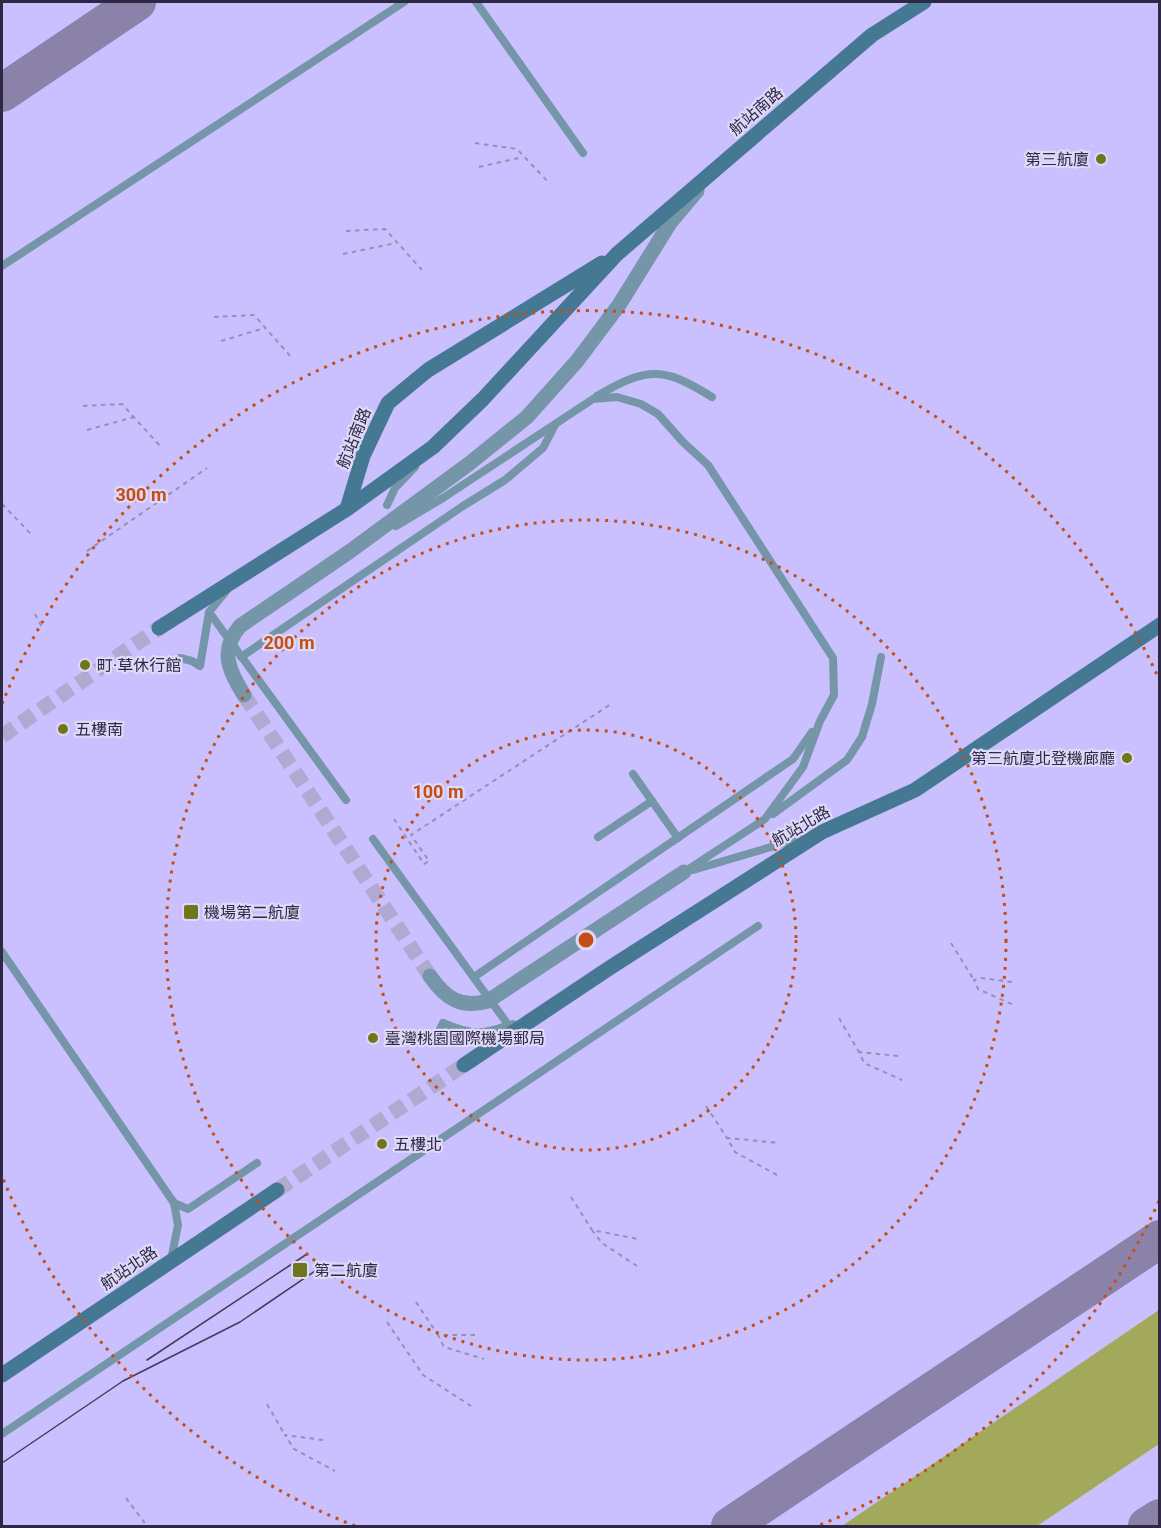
<svg xmlns="http://www.w3.org/2000/svg" width="1161" height="1528" viewBox="0 0 1161 1528" font-family="Roboto,'Noto Sans TC',sans-serif">
<style>
.built{fill:#cabfff}
.green{fill:#a3a95a}
.lines{fill:none;stroke-linecap:round;stroke-linejoin:round}
.taxiway{stroke:#8a82a8;stroke-width:38}
.street-tunnel{stroke:#b0aad2;stroke-width:15;stroke-dasharray:15 8;stroke-linecap:butt}
.secondary-tunnel{stroke:#b0aad2;stroke-width:15;stroke-dasharray:15 8;stroke-linecap:butt}
.path{stroke:#9690b6;stroke-width:2;stroke-dasharray:4.5 4.5;stroke-linecap:butt}
.lane{stroke:#7596a8;stroke-width:8}
.street{stroke:#7596a8;stroke-width:15}
.secondary{stroke:#457893;stroke-width:15}
.tram{stroke:#423b59;stroke-width:1.5}
.ring{fill:none;stroke:#c34f17;stroke-width:3;stroke-dasharray:3 6}
.poi-dot{fill:#70741b;stroke:#ded9f7;stroke-width:2}
.labels{text-anchor:middle;dominant-baseline:central;stroke-width:4.5;stroke-linejoin:round;paint-order:stroke}
.street-label{font-size:16px;fill:#2e2844;stroke:#ded9f7}
.poi-label{font-size:16px;fill:#2e2844;stroke:#ded9f7;text-anchor:start}
.centre{fill:#c34f17;stroke:#ded9f7;stroke-width:3}
.ring-label{font-size:18px;text-anchor:middle;font-weight:bold;fill:#c34f17;stroke:#ded9f7;stroke-width:4.5;stroke-linejoin:round;paint-order:stroke}
</style>
<rect width="100%" height="100%" fill="#d1caf6"/>
<rect class="built" x="2" y="2" width="1157" height="1524"/>
<polygon class="green" points="1159,1310 1159,1444 1037,1526 842,1526"/>
<g class="lines">
<g class="taxiway">
<polyline points="2,93 137,2"/>
<polyline points="730,1526 1160,1239"/>
<polyline points="1147,1526 1160,1518"/>
</g>
<polyline class="street-tunnel" points="244,695 430,976"/>
<g class="secondary-tunnel">
<polyline points="2,736 159,628"/>
<polyline points="277,1190 464,1065"/>
</g>
<g class="path">
<polyline points="475,143 517,149 550,184"/>
<polyline points="479,167 523,157"/>
<polyline points="346,231 385,229 422,270"/>
<polyline points="343,254 396,243"/>
<polyline points="214,317 254,315 292,358"/>
<polyline points="221,341 265,328"/>
<polyline points="83,406 122,404 161,447"/>
<polyline points="87,430 134,417"/>
<polyline points="2,504 31,534"/>
<polyline points="87,551 207,468"/>
<polyline points="35,614 43,629"/>
<polyline points="394,819 424,864 429,861 411,835 611,704"/>
<polyline points="951,943 974,980"/>
<polyline points="1012,982 981,978 974,980 978,989 1016,1006"/>
<polyline points="839,1018 859,1052"/>
<polyline points="898,1056 859,1052 864,1063 902,1080"/>
<polyline points="706,1106 727,1138"/>
<polyline points="777,1175 735,1152 727,1138 780,1143"/>
<polyline points="571,1197 592,1230"/>
<polyline points="637,1266 602,1243 592,1230 638,1239"/>
<polyline points="416,1302 438,1335"/>
<polyline points="387,1322 423,1375 471,1406"/>
<polyline points="475,1335 438,1335 444,1347 484,1359"/>
<polyline points="267,1404 285,1435"/>
<polyline points="323,1440 285,1435 294,1449 335,1471"/>
<polyline points="126,1498 147,1526"/>
</g>
<g class="lane">
<polyline points="476,2 583,153"/>
<polyline points="2,266 404,2"/>
<path d="M 597,396 C 647,367 663,366 712,397"/>
<polyline points="387,505 395,488 415,467"/>
<polyline points="396,526 443,498 593,399 617,397 641,404 658,414 683,442 708,465 833,658 834,695 820,721 803,767 765,819 684,872"/>
<polyline points="209,612 346,800"/>
<polyline points="241,657 463,506 505,480 543,448 555,425"/>
<polyline points="180,658 192,661 200,666 209,612 227,590"/>
<polyline points="633,774 678,838"/>
<polyline points="773,814 847,760 862,737 872,704 881,657"/>
<polyline points="598,837 652,801"/>
<polyline points="373,839 509,1026"/>
<polyline points="693,870 805,837"/>
<polyline points="2,952 174,1203 178,1225 171,1260"/>
<polyline points="474,977 793,759 812,732"/>
<path d="M 440,1029 L 443,1023 C 474,1036 481,1035 513,1024"/>
<polyline points="174,1203 188,1209 257,1163"/>
<polyline points="2,1434 758,926"/>
</g>
<g class="street">
<path d="M 244,695 C 229,671 219,651 240,626 L 349,552 L 470,463 L 527,417 L 577,361 L 619,305 L 670,223 L 697,191"/>
<path d="M 430,976 C 445,998 461,1009 488,1001 L 684,872"/>
</g>
<g class="secondary">
<polyline points="347,509 363,456 388,403 428,370 602,263"/>
<polyline points="159,628 347,509 433,447 483,399 617,254 872,35 924,2"/>
<polyline points="464,1065 611,967 822,832 915,790 1160,625"/>
<polyline points="2,1375 277,1190"/>
</g>
<g class="tram">
<polyline points="147,1360 307,1254"/>
<polyline points="2,1463 123,1381 240,1322 318,1269"/>
</g>
</g>
<g class="ring">
<circle cx="586" cy="940" r="210"/>
<circle cx="586" cy="940" r="420"/>
<path d="M1159 1201A630 630 0 0 1 817 1526M355 1526A630 630 0 0 1 2 1176M2 704A630 630 0 0 1 1159 679"/>
</g>
<g class="poi-dot">
<circle cx="1101" cy="159" r="6"/>
<circle cx="85" cy="665" r="6"/>
<circle cx="63" cy="729" r="6"/>
<circle cx="1127" cy="758" r="6"/>
<rect x="183" y="904" width="16" height="16" rx="3"/>
<circle cx="373" cy="1038" r="6"/>
<circle cx="382" cy="1144" r="6"/>
<rect x="292" y="1262" width="16" height="16" rx="3"/>
</g>
<g class="labels">
<g class="street-label">
<text transform="translate(756 111) rotate(-41)">航站南路</text>
<text transform="translate(354 438) rotate(-68)">航站南路</text>
<text transform="translate(801 826) rotate(-30)">航站北路</text>
<text transform="translate(129 1268) rotate(-34)">航站北路</text>
</g>
<g class="poi-label">
<text x="1089" y="159" text-anchor="end">第三航廈</text>
<text x="97" y="665">町·草休行館</text>
<text x="75" y="729">五樓南</text>
<text x="1115" y="758" text-anchor="end">第三航廈北登機廊廳</text>
<text x="204" y="912">機場第二航廈</text>
<text x="385" y="1038">臺灣桃園國際機場郵局</text>
<text x="394" y="1144">五樓北</text>
<text x="314" y="1270">第二航廈</text>
</g>
</g>
<circle cx="586" cy="940" r="9" class="centre"/>
<g class="ring-label">
<text x="141" y="501">300 m</text>
<text x="289" y="649">200 m</text>
<text x="438" y="798">100 m</text>
</g>
<rect width="1161" height="1528" fill="none" stroke="#2e2844" stroke-width="6"/>
</svg>
